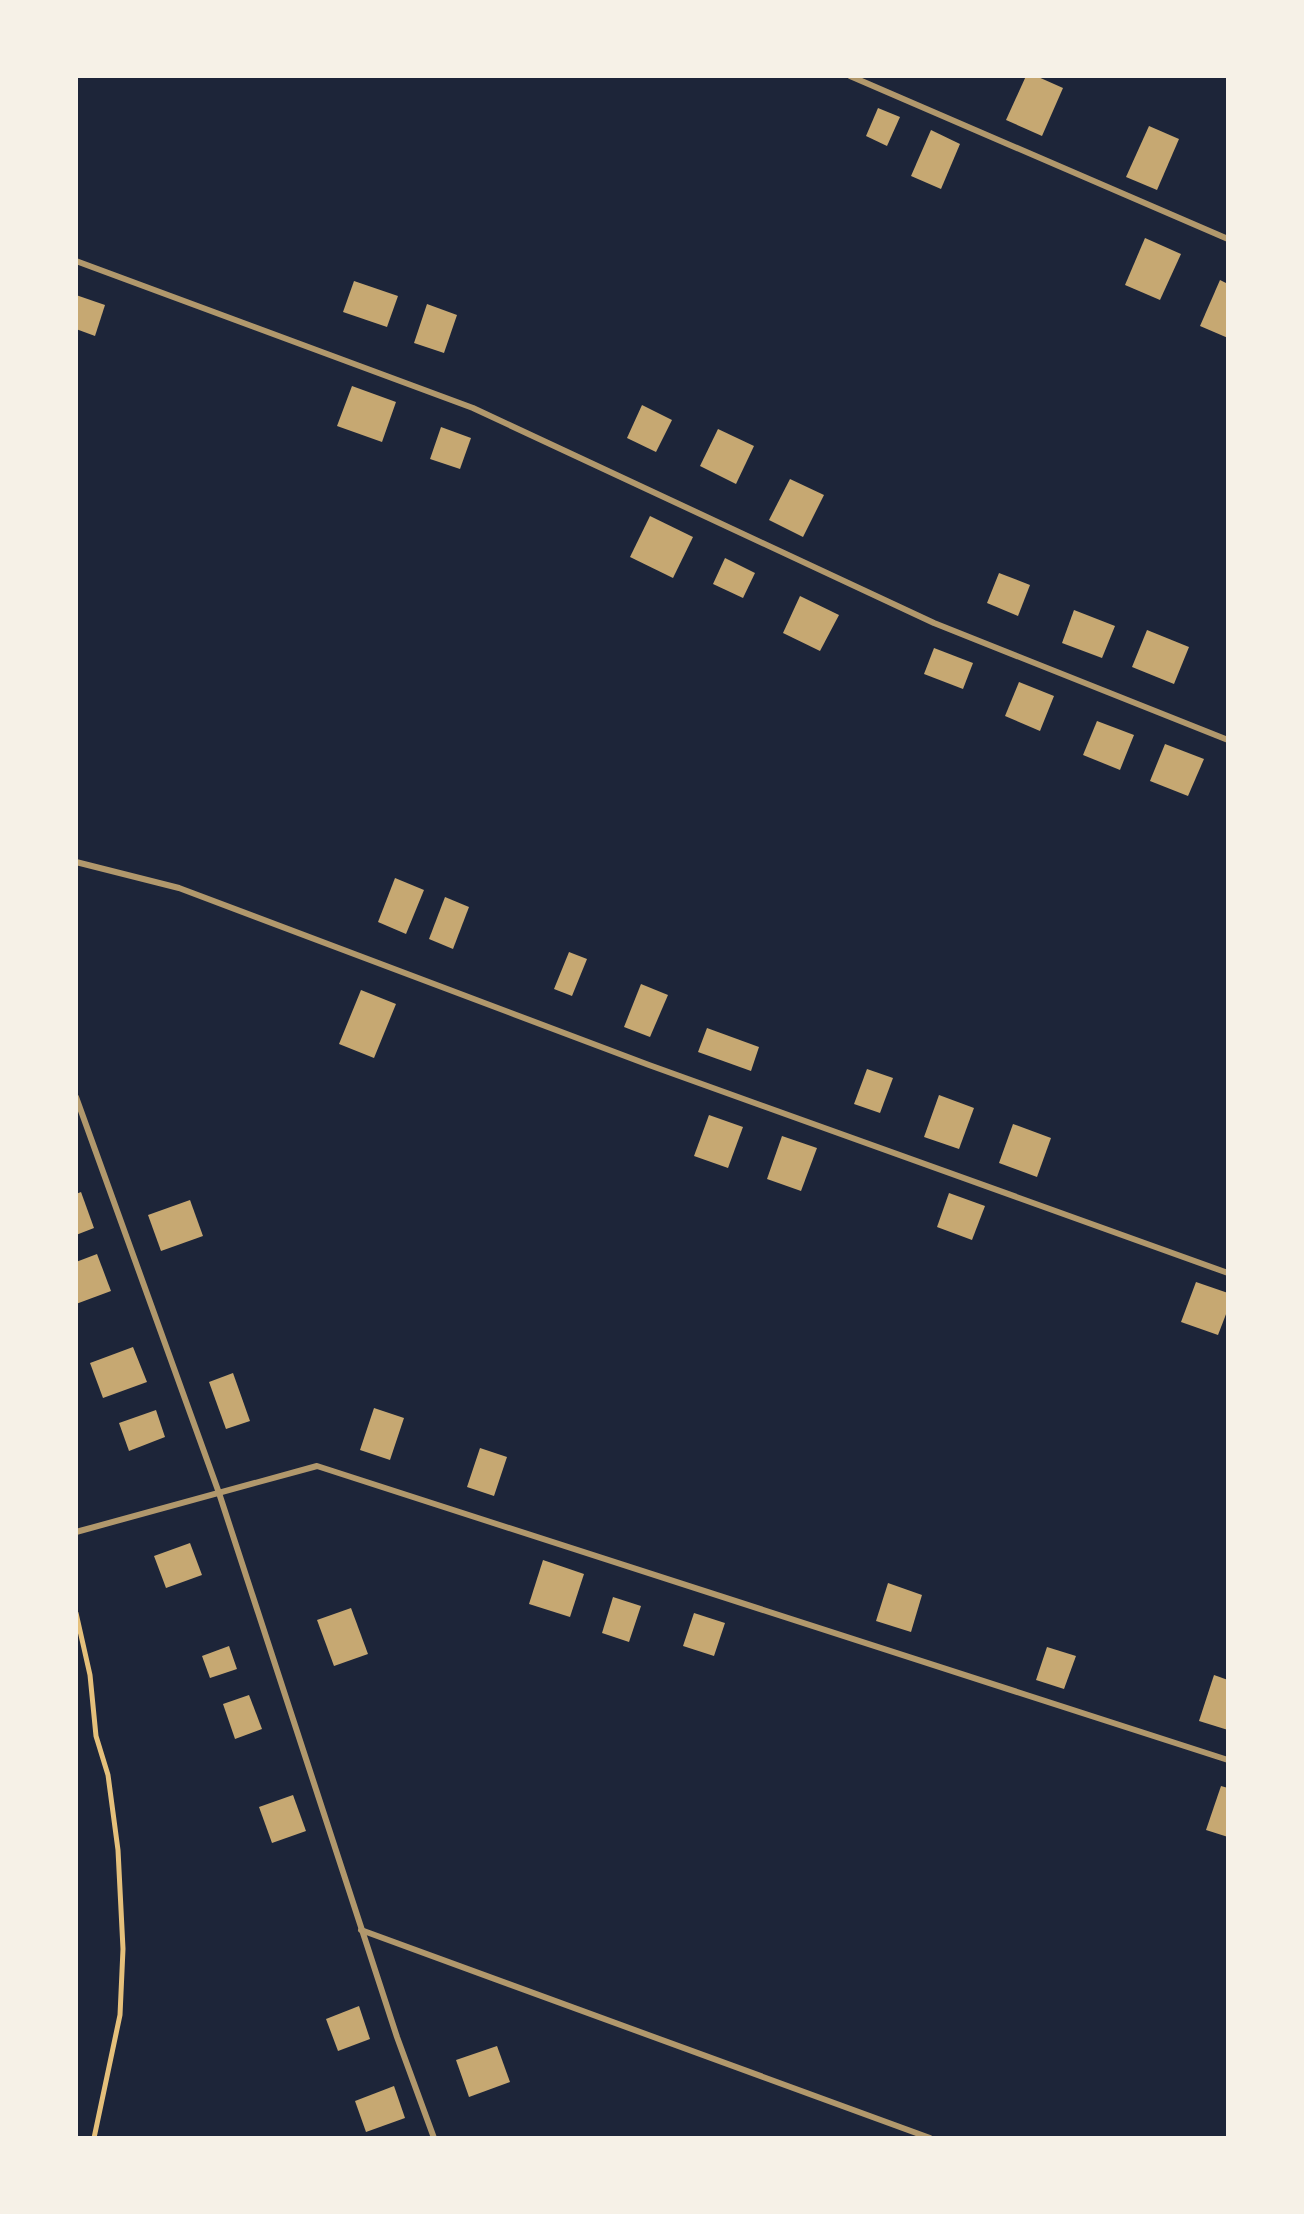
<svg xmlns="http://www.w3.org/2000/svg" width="1304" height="2214" viewBox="0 0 1304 2214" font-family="'Work Sans',sans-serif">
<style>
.green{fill:#1d2539}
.building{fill:#c6a872}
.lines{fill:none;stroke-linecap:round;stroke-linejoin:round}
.path{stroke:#e5c07b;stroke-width:5}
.service{stroke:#b1986c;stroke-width:6}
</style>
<rect width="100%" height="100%" fill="#14213d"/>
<rect class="green" x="76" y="76" width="1152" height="2062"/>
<g class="building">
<polygon points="1026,76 1036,76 1063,88 1042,136 1006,120"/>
<polygon points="878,108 900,117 887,146 866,136"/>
<polygon points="1149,126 1179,139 1157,190 1126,177"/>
<polygon points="931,130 960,144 941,189 911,176"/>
<polygon points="1145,238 1181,254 1160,300 1125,285"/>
<polygon points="1220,280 1228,284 1228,338 1200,326"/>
<polygon points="354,281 398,296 387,327 343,312"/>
<polygon points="76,295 105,305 95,336 76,329"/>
<polygon points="427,304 457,315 444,353 414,343"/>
<polygon points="352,386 396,402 382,442 337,426"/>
<polygon points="642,405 672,420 656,452 627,438"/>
<polygon points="441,427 471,438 460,469 430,459"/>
<polygon points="718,429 754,446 736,484 700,466"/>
<polygon points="790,479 824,495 803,537 769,520"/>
<polygon points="650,516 693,537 673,578 630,557"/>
<polygon points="725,558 755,573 743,598 713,584"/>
<polygon points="999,573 1030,585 1018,616 987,603"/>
<polygon points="800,596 839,615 820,651 783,633"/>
<polygon points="1074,610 1115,626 1102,658 1062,643"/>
<polygon points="1147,630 1189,647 1174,684 1132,667"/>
<polygon points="934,648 973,663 963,689 924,674"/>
<polygon points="1019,682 1054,696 1040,731 1005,716"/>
<polygon points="1097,721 1134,735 1120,770 1083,755"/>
<polygon points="1165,744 1204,759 1188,796 1150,781"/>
<polygon points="395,878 424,890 406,934 378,922"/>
<polygon points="445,897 469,907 453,949 429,939"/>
<polygon points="569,952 587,959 572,996 554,989"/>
<polygon points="641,984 668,995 650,1037 624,1027"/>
<polygon points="361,990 396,1004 374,1058 339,1044"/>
<polygon points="707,1028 759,1047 751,1071 698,1052"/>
<polygon points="867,1069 893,1078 880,1113 854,1104"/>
<polygon points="939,1095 974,1108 959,1149 924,1137"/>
<polygon points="709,1115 743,1127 728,1168 694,1156"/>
<polygon points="1013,1124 1051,1138 1037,1177 999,1163"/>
<polygon points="782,1136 817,1148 801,1191 767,1179"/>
<polygon points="81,1192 94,1228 76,1235 76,1194"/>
<polygon points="949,1193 985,1206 972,1240 937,1227"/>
<polygon points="190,1200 203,1236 161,1251 148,1215"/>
<polygon points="97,1254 111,1291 76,1304 76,1262"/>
<polygon points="1196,1282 1228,1293 1228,1309 1218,1335 1181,1322"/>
<polygon points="133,1347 147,1382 103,1398 90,1363"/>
<polygon points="233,1373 250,1421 226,1429 209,1382"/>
<polygon points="374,1408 404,1418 390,1460 360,1450"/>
<polygon points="156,1410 165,1437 129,1451 119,1423"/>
<polygon points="480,1448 507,1457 494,1496 467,1487"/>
<polygon points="190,1543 202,1575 166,1588 154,1556"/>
<polygon points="543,1560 584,1574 570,1617 529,1604"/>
<polygon points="888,1583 922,1595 911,1632 876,1621"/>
<polygon points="613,1597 641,1606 629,1642 602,1633"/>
<polygon points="351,1608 368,1654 334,1666 317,1620"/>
<polygon points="694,1613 725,1623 714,1656 683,1646"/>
<polygon points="229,1646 237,1669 210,1678 202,1656"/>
<polygon points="1047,1647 1076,1656 1064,1689 1036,1680"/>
<polygon points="1214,1675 1228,1680 1228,1730 1199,1721"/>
<polygon points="249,1695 262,1729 235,1739 223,1704"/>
<polygon points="1221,1786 1228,1788 1228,1837 1206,1830"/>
<polygon points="293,1795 306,1831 272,1843 259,1807"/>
<polygon points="359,2006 370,2039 338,2051 326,2019"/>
<polygon points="497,2046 510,2082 469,2097 456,2060"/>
<polygon points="394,2086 405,2118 366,2132 355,2101"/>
</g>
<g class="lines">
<polyline class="path" points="76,1613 90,1675 96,1736 108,1775 118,1850 123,1949 120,2015 94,2138"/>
<g class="service">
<polyline points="850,76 1228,239"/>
<polyline points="76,261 473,408 934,623 1228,740"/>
<polyline points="76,862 179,888 649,1065 1228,1273"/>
<polyline points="76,1097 219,1493 397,2037 434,2138"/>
<polyline points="76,1532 317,1466 1228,1760"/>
<polyline points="361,1930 930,2138"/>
</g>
</g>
<rect width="1304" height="2214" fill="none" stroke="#f6f1e7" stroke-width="156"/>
</svg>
